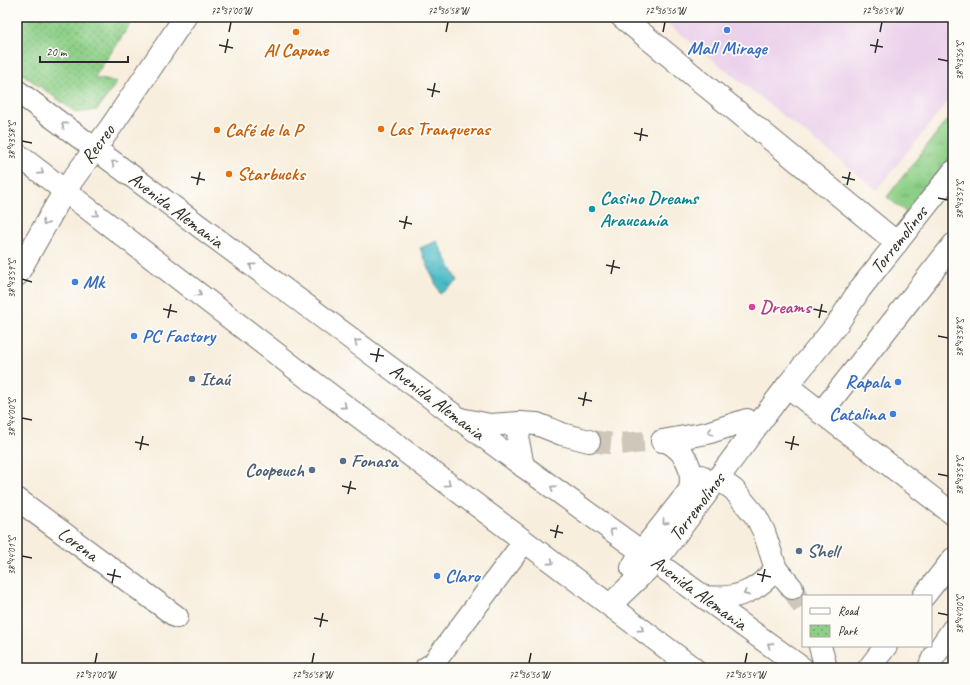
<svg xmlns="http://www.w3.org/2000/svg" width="970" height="685" viewBox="0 0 970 685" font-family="Caveat,sans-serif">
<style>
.built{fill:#ebd1eb}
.grass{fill:url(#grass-tufts);stroke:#5c7d59}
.park{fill:url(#park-dots);stroke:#5c7d59}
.water{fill:url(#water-ripples);stroke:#3c7478}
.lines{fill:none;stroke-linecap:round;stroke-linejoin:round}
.minor-tunnel{stroke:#cfc7ba;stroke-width:22;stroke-dasharray:22 11;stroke-linecap:butt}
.minor-casing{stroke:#736f6a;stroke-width:24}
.major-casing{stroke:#736f6a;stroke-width:24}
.minor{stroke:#fff;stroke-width:22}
.major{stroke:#fff;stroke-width:22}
.oneway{stroke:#a0a0a0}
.ticks{fill:none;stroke:#2b2b2b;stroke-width:1.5}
.shop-dot{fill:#3f7fe0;stroke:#fdfcf7;stroke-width:1.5}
.food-dot{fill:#e8710a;stroke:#fdfcf7;stroke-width:1.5}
.culture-dot{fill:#0f9aa8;stroke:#fdfcf7;stroke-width:1.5}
.hotel-dot{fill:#d1479c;stroke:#fdfcf7;stroke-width:1.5}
.service-dot{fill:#5c6f8a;stroke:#fdfcf7;stroke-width:1.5}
.labels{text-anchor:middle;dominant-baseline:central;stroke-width:3.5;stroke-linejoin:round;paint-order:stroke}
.shop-label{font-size:19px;font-weight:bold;fill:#366cbe;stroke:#fdfcf7;text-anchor:start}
.food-label{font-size:19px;font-weight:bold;fill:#c56008;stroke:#fdfcf7;text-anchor:start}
.street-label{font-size:19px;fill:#2b2b2b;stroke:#fdfcf7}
.culture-label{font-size:19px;font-weight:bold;fill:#0d838f;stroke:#fdfcf7;text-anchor:start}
.hotel-label{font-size:19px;font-weight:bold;fill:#b23c85;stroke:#fdfcf7;text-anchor:start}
.service-label{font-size:19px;font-weight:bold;fill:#4e5e75;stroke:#fdfcf7;text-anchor:start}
.neatline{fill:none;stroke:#2b2b2b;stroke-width:1.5}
.ticks-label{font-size:10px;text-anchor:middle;fill:#2b2b2b}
</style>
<defs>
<pattern id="grass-tufts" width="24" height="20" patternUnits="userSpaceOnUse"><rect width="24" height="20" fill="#8dcf87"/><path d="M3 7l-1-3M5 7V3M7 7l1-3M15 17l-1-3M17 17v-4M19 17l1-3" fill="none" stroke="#73a86f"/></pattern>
<pattern id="park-dots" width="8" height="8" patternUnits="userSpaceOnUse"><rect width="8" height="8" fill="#8dcf87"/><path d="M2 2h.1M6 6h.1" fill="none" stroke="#73a86f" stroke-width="1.8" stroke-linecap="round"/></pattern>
<pattern id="water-ripples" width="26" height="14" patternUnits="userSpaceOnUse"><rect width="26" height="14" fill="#4ebcc6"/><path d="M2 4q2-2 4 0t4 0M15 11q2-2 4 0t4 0" fill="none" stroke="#4199a1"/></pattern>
</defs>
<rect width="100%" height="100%" fill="#fdfcf7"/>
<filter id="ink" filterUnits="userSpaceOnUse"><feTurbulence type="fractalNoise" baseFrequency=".025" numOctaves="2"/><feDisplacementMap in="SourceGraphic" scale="8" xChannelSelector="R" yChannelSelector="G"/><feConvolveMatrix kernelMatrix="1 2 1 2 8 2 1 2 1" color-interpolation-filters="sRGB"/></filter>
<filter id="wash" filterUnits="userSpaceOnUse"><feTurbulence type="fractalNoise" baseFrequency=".012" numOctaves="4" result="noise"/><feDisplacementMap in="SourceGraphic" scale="16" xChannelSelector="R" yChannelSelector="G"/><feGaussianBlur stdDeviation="0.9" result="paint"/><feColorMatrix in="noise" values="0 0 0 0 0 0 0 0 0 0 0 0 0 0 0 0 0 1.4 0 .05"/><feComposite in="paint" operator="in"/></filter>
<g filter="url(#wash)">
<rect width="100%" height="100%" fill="#f8eede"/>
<polygon class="built" points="659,17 953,17 953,95 877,190"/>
<polygon class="grass" points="953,112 953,153 907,213 887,197"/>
<polygon class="park" points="17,17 135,17 94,78 117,82 97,110 77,113 17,70"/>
<polygon class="water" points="437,241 458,281 440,294 420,248"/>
</g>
<g filter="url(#ink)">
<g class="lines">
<g class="minor-tunnel">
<polyline points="589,441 617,444 662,441"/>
<polyline points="792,588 803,607"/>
</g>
<defs>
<g id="minor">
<polyline points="622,17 897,243"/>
<polyline points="17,275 65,190 113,124 185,17"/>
<polyline points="787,386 953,514"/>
<polyline points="821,413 953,245"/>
<polyline points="460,419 490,425 520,423 537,424 562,434 589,441"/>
<polyline points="520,423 518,441 523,466"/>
<polyline points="662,441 707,433 747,420"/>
<path d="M 666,441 C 686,451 694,468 690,490"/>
<polyline points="718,478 734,490 757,518 764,532 776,569 792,588"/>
<polyline points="17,499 177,617"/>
<polyline points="632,568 641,552 701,476"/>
<polyline points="924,596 953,559"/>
<path d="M 704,597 C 736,600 755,593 776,569"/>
<polyline points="610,605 655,562 668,545 787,386 838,323 860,289 953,172"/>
<polyline points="820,646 826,668"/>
<polyline points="426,668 433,664 524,542"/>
<polyline points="869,668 886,646"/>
<polyline points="929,668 933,658 953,629"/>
</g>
<g id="major">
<polyline points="17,91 523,466 802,668"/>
<polyline points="17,154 313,382 693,668"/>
</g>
</defs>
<use href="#minor" class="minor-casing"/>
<use href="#major" class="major-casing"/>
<use href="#minor" class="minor"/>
<use href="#major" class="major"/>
</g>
<defs><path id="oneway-chevron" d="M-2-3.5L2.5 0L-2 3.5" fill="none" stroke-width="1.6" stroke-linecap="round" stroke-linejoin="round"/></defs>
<g class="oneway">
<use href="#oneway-chevron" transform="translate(64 125) rotate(-143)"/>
<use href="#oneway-chevron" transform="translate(114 163) rotate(-141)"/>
<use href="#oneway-chevron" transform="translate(41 172) rotate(36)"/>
<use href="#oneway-chevron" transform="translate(96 214) rotate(38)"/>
<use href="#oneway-chevron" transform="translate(45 223) rotate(119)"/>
<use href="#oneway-chevron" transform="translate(252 266) rotate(-143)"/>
<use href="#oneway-chevron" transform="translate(199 294) rotate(38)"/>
<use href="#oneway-chevron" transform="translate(357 342) rotate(-144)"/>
<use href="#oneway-chevron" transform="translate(344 406) rotate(37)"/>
<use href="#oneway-chevron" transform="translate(710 432) rotate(165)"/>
<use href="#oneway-chevron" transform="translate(448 484) rotate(37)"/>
<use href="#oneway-chevron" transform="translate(553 488) rotate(-144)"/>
<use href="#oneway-chevron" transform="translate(665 522) rotate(129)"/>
<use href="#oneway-chevron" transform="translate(612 531) rotate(-144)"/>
<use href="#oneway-chevron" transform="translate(551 562) rotate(37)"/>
<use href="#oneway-chevron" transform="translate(746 593) rotate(156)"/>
<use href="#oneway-chevron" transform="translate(641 629) rotate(37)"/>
<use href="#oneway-chevron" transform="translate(770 645) rotate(-144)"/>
</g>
</g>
<path class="ticks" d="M 229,32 L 231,22M 446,32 L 448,22M 663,32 L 665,22M 880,32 L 882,22M 219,45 L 233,48M 870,45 L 883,47M 225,53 L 228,39M 875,53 L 878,39M 938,59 L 948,61M 427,89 L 440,92M 432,97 L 435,83M 634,133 L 648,136M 22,141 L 32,143M 640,141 L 642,128M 191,177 L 205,180M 842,177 L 855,180M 197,185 L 200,172M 847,185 L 850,172M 938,198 L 948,200M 399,221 L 412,224M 404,229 L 407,216M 606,265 L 620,268M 611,274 L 614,260M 22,279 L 32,282M 163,309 L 177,312M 813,309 L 827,312M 168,318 L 171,304M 819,318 L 822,304M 938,336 L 948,338M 370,354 L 384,356M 376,362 L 379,348M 578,398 L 592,401M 583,406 L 586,392M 22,418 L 32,420M 135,442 L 149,445M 785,442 L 799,445M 140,450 L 143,436M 791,450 L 794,436M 938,474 L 948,476M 342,486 L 356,489M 348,494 L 351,481M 550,530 L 563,533M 555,538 L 558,525M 22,556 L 32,558M 107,574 L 121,577M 757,574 L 771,577M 762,582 L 765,569M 112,583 L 115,569M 938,613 L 948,615M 314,618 L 328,621M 320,627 L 323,613M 95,663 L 97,653M 312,663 L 314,653M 529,663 L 531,653M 745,663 L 747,653"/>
<g class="shop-dot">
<circle cx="727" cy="30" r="4"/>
<circle cx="75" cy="282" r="4"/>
<circle cx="134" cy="336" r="4"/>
<circle cx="898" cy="382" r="4"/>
<circle cx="893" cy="414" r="4"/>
<circle cx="437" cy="576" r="4"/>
</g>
<g class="food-dot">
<circle cx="296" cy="32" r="4"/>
<circle cx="381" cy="129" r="4"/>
<circle cx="217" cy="130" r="4"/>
<circle cx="229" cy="174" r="4"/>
</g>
<circle class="culture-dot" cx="592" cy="209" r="4"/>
<circle class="hotel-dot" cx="752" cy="307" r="4"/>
<g class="service-dot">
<circle cx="192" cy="379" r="4"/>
<circle cx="343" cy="461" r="4"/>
<circle cx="312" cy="470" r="4"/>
<circle cx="799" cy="551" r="4"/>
</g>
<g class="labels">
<g class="shop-label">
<text x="727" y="48" text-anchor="middle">Mall Mirage</text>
<text x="83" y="282">Mk</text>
<text x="142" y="336">PC Factory</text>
<text x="890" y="382" text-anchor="end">Rapala</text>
<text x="885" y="414" text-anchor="end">Catalina</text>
<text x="445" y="576">Claro</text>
</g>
<g class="food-label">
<text x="296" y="50" text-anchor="middle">Al Capone</text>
<text x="389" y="129">Las Tranqueras</text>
<text x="225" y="130">Café de la P</text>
<text x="237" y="174">Starbucks</text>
</g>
<g class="street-label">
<text transform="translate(98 144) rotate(-54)">Recreo</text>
<text transform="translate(176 210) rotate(37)">Avenida Alemania</text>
<text transform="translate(899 240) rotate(-52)">Torremolinos</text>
<text transform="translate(437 402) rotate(37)">Avenida Alemania</text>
<text transform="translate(697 507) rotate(-53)">Torremolinos</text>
<text transform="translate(78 544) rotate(36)">Lorena</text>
<text transform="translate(699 593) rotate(36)">Avenida Alemania</text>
</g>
<g class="culture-label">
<text x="600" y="198">Casino Dreams<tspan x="600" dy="22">Araucanía</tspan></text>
</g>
<g class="hotel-label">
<text x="760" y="307">Dreams</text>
</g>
<g class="service-label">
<text x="200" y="379">Itaú</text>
<text x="351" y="461">Fonasa</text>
<text x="304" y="470" text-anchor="end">Coopeuch</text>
<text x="807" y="551">Shell</text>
</g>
</g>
<rect width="970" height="685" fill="none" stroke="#fdfcf7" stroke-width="44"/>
<rect x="802" y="595" width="130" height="52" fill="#fdfcf7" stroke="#a9a8a5"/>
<rect x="810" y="608" width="20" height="6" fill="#ffffff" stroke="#a9a8a5"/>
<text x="838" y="615" font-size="12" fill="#2b2b2b">Road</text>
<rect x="810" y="625" width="20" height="12" fill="url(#park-dots)" stroke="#a9a8a5"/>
<text x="838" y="635" font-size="12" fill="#2b2b2b">Park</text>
<path d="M40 56v6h88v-6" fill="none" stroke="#2b2b2b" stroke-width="2"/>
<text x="46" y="56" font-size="12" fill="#2b2b2b" stroke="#fdfcf7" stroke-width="3" paint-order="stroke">20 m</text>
<rect x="22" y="22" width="926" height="641" class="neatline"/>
<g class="ticks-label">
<text x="231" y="14">72°37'00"W</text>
<text x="448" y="14">72°36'58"W</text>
<text x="665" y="14">72°36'56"W</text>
<text x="882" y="14">72°36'54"W</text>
<text transform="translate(959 61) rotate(-90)" y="4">38°43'56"S</text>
<text transform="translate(11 141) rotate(-90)" y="4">38°43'58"S</text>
<text transform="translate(959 200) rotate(-90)" y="4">38°43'57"S</text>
<text transform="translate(11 279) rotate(-90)" y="4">38°43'59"S</text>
<text transform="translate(959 338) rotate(-90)" y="4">38°43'58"S</text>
<text transform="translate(11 418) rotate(-90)" y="4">38°44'00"S</text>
<text transform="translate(959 476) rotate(-90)" y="4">38°43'59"S</text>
<text transform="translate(11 556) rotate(-90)" y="4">38°44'01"S</text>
<text transform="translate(959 615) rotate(-90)" y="4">38°44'00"S</text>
<text x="95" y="678">72°37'00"W</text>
<text x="312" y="678">72°36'58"W</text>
<text x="529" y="678">72°36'56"W</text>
<text x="745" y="678">72°36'54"W</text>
</g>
</svg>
